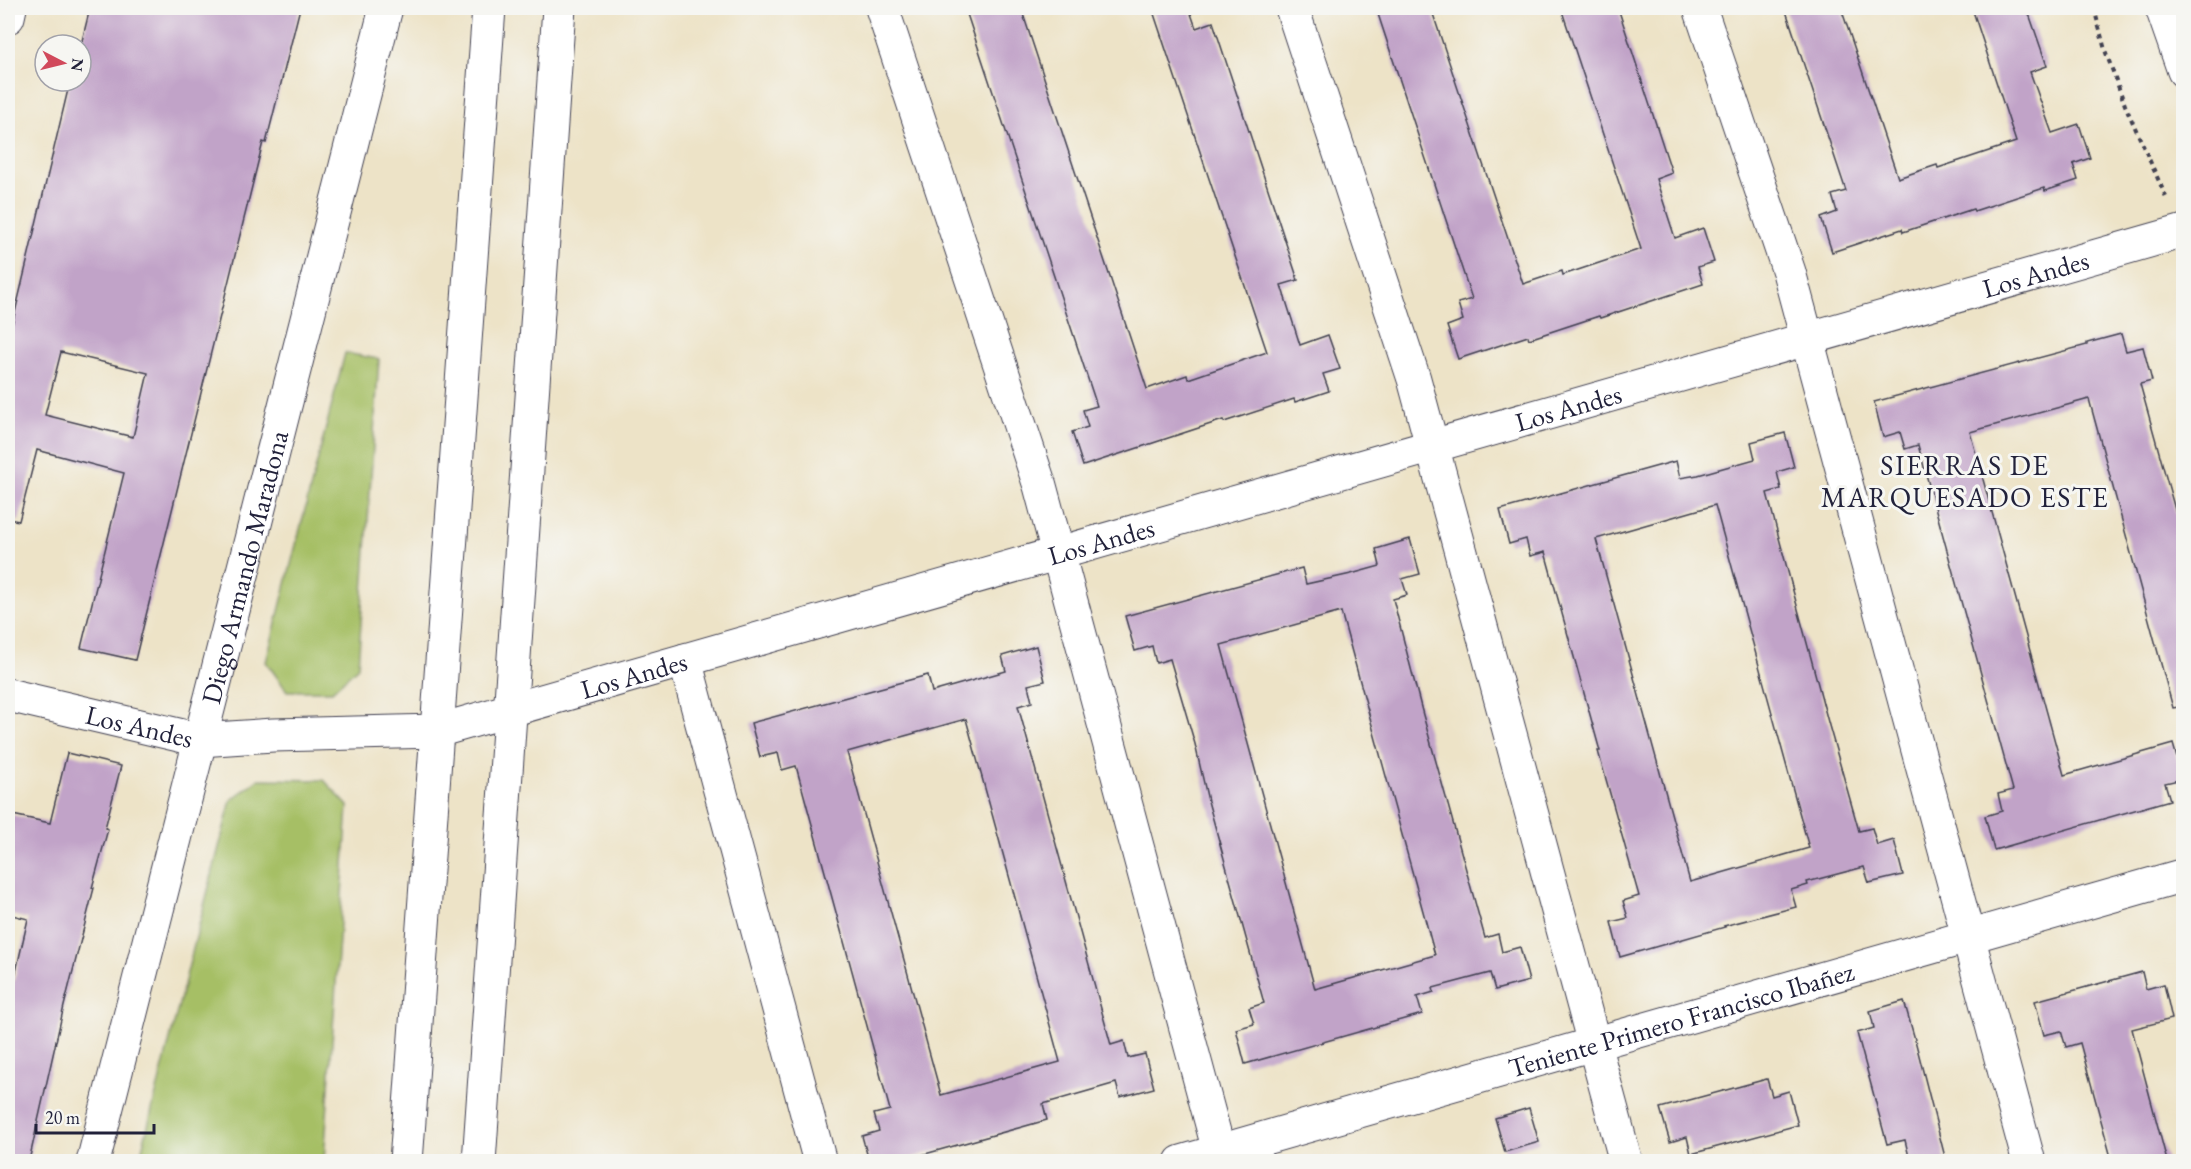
<svg xmlns="http://www.w3.org/2000/svg" width="2191" height="1169" viewBox="0 0 2191 1169" font-family="'EB Garamond',serif">
<style>
.green{fill:#a6bf65;stroke:#647050;stroke-width:1.5}
.building{fill:#c1a3c8;fill-rule:evenodd}
.lines{fill:none;stroke-linecap:round;stroke-linejoin:round}
.minor-casing{stroke:#403f50;stroke-width:35}
.tertiary-casing{stroke:#403f50;stroke-width:35}
.path{stroke:#403f50;stroke-width:4;stroke-dasharray:4.5 4.5;stroke-linecap:butt}
.minor{stroke:#fff;stroke-width:33}
.tertiary{stroke:#fff;stroke-width:33}
.labels{text-anchor:middle;dominant-baseline:central;stroke-width:6;stroke-linejoin:round;paint-order:stroke}
.street-label{font-size:27px;fill:#22223b;stroke:#f6f6f2}
.neighbourhood-label{font-size:28px;letter-spacing:1.5px;fill:#22223b;stroke:#f6f6f2}
</style>
<rect width="100%" height="100%" fill="#f6f6f2"/>
<filter id="ink" filterUnits="userSpaceOnUse"><feTurbulence type="fractalNoise" baseFrequency=".0167" numOctaves="2"/><feDisplacementMap in="SourceGraphic" scale="12" xChannelSelector="R" yChannelSelector="G"/><feConvolveMatrix kernelMatrix="1 2 1 2 8 2 1 2 1" color-interpolation-filters="sRGB"/></filter>
<filter id="wash" filterUnits="userSpaceOnUse"><feTurbulence type="fractalNoise" baseFrequency=".008" numOctaves="4" result="noise"/><feDisplacementMap in="SourceGraphic" scale="24" xChannelSelector="R" yChannelSelector="G"/><feGaussianBlur stdDeviation="1.35" result="paint"/><feColorMatrix in="noise" values="0 0 0 0 0 0 0 0 0 0 0 0 0 0 0 0 0 1.4 0 .05"/><feComposite in="paint" operator="in"/></filter>
<g filter="url(#wash)">
<rect width="100%" height="100%" fill="#ede3c7"/>
<g class="green">
<polygon points="345,353 379,359 358,667 332,691 287,691 266,662"/>
<polygon points="259,779 324,780 348,806 324,1161 139,1161 231,800"/>
</g>
<g id="blocks">
<g class="building">
<path d="M 90,8 L 300,8 L 266,143 L 263,142 L 135,660 L 81,648 L 124,473 L 37,450 L 19,521 L 8,519 L 8,342 L 70,81 L 81,81 L 81,45 ZM 61,352 L 148,373 L 133,437 L 45,415 Z"/>
<polygon points="965,8 1021,8 1147,389 1187,375 1188,379 1267,352 1152,8 1189,8 1196,28 1213,22 1298,280 1281,285 1300,345 1328,335 1340,369 1323,374 1329,391 1295,402 1294,399 1224,422 1223,420 1083,466 1072,432 1088,427 1083,410 1097,406"/>
<polygon points="1376,8 1431,8 1523,284 1562,271 1563,275 1641,249 1561,8 1618,8 1672,173 1656,179 1675,238 1703,228 1714,262 1698,267 1703,284 1600,318 1599,316 1529,339 1528,336 1458,359 1447,326 1463,320 1458,303 1472,299"/>
<polygon points="1785,8 1841,8 1898,178 1937,165 1938,168 2016,142 1972,8 2027,8 2047,66 2030,72 2052,133 2079,124 2090,158 2073,164 2078,180 2045,191 2044,188 1974,211 1973,209 1903,232 1902,229 1832,252 1821,218 1837,212 1832,195 1846,191"/>
<polygon points="2121,334 2126,351 2143,347 2152,381 2140,384 2184,542 2184,706 2173,708 2089,399 1970,432 2064,775 2173,744 2183,779 2165,783 2170,800 1994,850 1985,816 2002,811 1998,794 2013,790 1918,445 1905,449 1900,432 1883,437 1874,402 2087,345 2087,343"/>
<path d="M 1785,433 L 1794,467 L 1777,472 L 1781,489 L 1767,493 L 1828,722 L 1859,831 L 1872,828 L 1877,845 L 1894,840 L 1903,875 L 1869,883 L 1864,867 L 1807,882 L 1808,885 L 1791,890 L 1796,907 L 1724,926 L 1725,927 L 1620,957 L 1611,922 L 1628,918 L 1623,901 L 1639,896 L 1598,751 L 1600,751 L 1545,552 L 1530,556 L 1526,539 L 1509,544 L 1500,510 L 1676,461 L 1680,478 L 1698,475 L 1755,459 L 1751,442 ZM 1715,505 L 1809,848 L 1690,882 L 1596,539 Z"/>
<path d="M 1410,539 L 1420,574 L 1402,579 L 1407,595 L 1393,599 L 1423,715 L 1485,938 L 1498,934 L 1502,952 L 1520,947 L 1529,981 L 1495,990 L 1490,973 L 1433,988 L 1434,992 L 1417,997 L 1422,1014 L 1245,1064 L 1236,1029 L 1254,1024 L 1249,1008 L 1264,1003 L 1208,801 L 1195,744 L 1170,659 L 1156,663 L 1152,646 L 1135,651 L 1125,616 L 1302,568 L 1306,584 L 1351,574 L 1380,566 L 1376,549 ZM 1341,612 L 1435,955 L 1315,989 L 1221,645 Z"/>
<path d="M 1036,646 L 1045,681 L 1028,685 L 1032,702 L 1018,706 L 1111,1045 L 1124,1041 L 1128,1058 L 1145,1054 L 1154,1088 L 1120,1097 L 1116,1083 L 1043,1104 L 1047,1120 L 900,1161 L 869,1161 L 862,1136 L 879,1131 L 874,1114 L 890,1110 L 796,766 L 782,770 L 778,753 L 760,757 L 751,723 L 928,675 L 932,692 L 1006,671 L 1002,656 ZM 966,719 L 1060,1062 L 941,1095 L 847,752 Z"/>
<polygon points="67,753 121,766 105,828 108,829 92,888 94,888 64,1006 29,1161 8,1161 8,988 12,989 28,919 8,914 8,814 50,823"/>
<polygon points="2142,972 2146,989 2164,984 2172,1019 2132,1029 2167,1161 2112,1161 2080,1043 2066,1047 2061,1031 2044,1035 2035,1001"/>
<polygon points="1904,1001 1914,1036 1946,1161 1910,1161 1905,1140 1887,1144 1857,1033 1874,1028 1870,1011"/>
<polygon points="1767,1079 1772,1096 1789,1091 1798,1125 1691,1154 1687,1137 1670,1142 1660,1108"/>
<polygon points="1529,1108 1539,1142 1505,1152 1495,1118"/>
</g>
</g>
</g>
<g filter="url(#ink)">
<use href="#blocks" fill-opacity="0" stroke="#403f50" stroke-width="1.5"/>
<g class="lines">
<defs>
<g id="minor">
<polyline points="882,8 1040,486 1222,1162"/>
<polyline points="1292,8 1414,379 1626,1162"/>
<polyline points="1700,8 1789,272 2029,1162"/>
<polyline points="8,17 10,8"/>
<polyline points="685,660 820,1162"/>
<path id="s1" d="M 8,695 L 200,740 L 273,735 L 437,731 L 2184,231"/>
<path id="s2" d="M 93,1162 L 386,8"/>
<polyline points="406,1162 489,8"/>
<polyline points="479,1162 559,8"/>
<path id="s3" d="M 1181,1162 L 2184,875"/>
</g>
<polyline id="tertiary" points="2162,8 2184,71"/>
</defs>
<use href="#minor" class="minor-casing"/>
<use href="#tertiary" class="tertiary-casing"/>
<polyline class="path" points="2094,8 2105,50 2125,105 2166,197"/>
<use href="#minor" class="minor"/>
<use href="#tertiary" class="tertiary"/>
</g>
</g>
<g class="labels">
<g class="street-label">
<text stroke="none"><textPath href="#s1" startOffset="2097">Los Andes</textPath></text>
<text stroke="none"><textPath href="#s1" startOffset="1611">Los Andes</textPath></text>
<text stroke="none"><textPath href="#s1" startOffset="1125">Los Andes</textPath></text>
<text stroke="none"><textPath href="#s2" startOffset="614">Diego Armando Maradona</textPath></text>
<text stroke="none"><textPath href="#s1" startOffset="639">Los Andes</textPath></text>
<text stroke="none"><textPath href="#s1" startOffset="135">Los Andes</textPath></text>
<text stroke="none"><textPath href="#s3" startOffset="520">Teniente Primero Francisco Ibañez</textPath></text>
</g>
<g class="neighbourhood-label">
<text x="1965" y="465">SIERRAS DE<tspan x="1965" dy="32">MARQUESADO ESTE</tspan></text>
</g>
</g>
<rect width="2191" height="1169" fill="none" stroke="#f6f6f2" stroke-width="30"/>
<g transform="translate(63 63) rotate(97)"><circle r="28" fill="#f6f6f2" stroke="#a1a1a9" stroke-width="1.5"/>
<path d="M0-4.5L10 22L0 15L-10 22Z" fill="#d1495b"/>
<text y="-9" font-size="16" font-weight="bold" text-anchor="middle" fill="#22223b">N</text>
</g>
<path d="M36 1124v9h118v-9" fill="none" stroke="#22223b" stroke-width="3"/>
<text x="45" y="1124" font-size="18" fill="#22223b" stroke="#f6f6f2" stroke-width="4.5" paint-order="stroke">20 m</text>
</svg>
